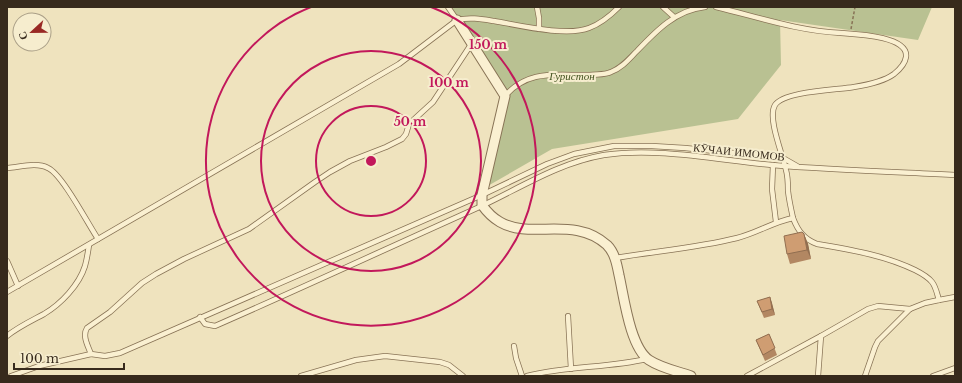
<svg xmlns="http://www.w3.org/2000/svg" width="962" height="383" viewBox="0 0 962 383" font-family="'Libre Baskerville',serif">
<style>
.cemetery{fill:#b9c192}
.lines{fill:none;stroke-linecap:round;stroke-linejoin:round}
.lane-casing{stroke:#887356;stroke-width:6}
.street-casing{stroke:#887356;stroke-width:11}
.path{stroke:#887356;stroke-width:1.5;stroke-dasharray:3 2;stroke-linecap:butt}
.lane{stroke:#faf0d1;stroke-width:4.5}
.street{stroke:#faf0d1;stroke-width:9}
.wall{fill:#b28762}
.shaded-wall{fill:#916e50}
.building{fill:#cf9d72;stroke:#916e50}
.ring{fill:none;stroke:#c2185b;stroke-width:2}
.labels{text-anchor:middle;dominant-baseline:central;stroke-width:4;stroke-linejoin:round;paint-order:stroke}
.park-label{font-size:11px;font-style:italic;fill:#455421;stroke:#f6edce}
.street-label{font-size:11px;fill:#372a1c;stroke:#f6edce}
.centre{fill:#c2185b;stroke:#f6edce;stroke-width:2}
.ring-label{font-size:12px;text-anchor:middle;font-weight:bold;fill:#c2185b;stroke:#f6edce;stroke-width:4;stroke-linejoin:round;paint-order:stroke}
</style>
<rect width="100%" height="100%" fill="#efe3be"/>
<polygon class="cemetery" points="449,7 932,7 918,40 780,20 781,65 738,119 552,149 486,187 502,92"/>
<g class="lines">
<defs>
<g id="lane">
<polyline points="537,7 539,18 539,29"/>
<polyline points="663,7 674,17"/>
<path d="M 716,7 C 758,17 798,31 841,33 C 855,34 909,36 906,57 C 905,64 899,70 894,74 C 883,82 867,85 854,87 C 837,90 784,91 775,105 C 767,118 783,155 786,170 C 788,177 788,184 788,191 C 789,200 791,209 793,218"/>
<path d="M 457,20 C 470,17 481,19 494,21 C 518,25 566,37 589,28 C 600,24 610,16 619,7"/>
<path d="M 472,43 L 433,102 L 409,124 L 406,134 L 402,139 L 386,147 L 350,161 L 330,172 L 315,182 L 249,229 L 184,259 L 156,274 L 142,283 L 110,312 L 87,328 C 82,336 88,346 91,354 L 105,356 L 120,353 L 482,195 L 547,164 L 574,154 L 614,146 L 652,146 L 685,148 L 783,158 L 797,166"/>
<path d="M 505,96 C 529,68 558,76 590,75 C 597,74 605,75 611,72 C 622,68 629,59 637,51 C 656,31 676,10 705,7"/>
<polyline points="773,165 772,189 776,222"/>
<path d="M 8,168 C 20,167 37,162 48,168 C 62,174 88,224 98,239"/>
<path d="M 615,258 C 656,251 697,248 737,238 C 757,233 773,222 793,218 C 798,231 804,239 817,244 C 851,250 884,255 915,270 C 921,273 928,277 932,282 C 936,287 937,294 939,300 L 955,297"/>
<polyline points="7,261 18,286"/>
<polyline points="7,292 399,64 457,20 448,7"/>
<polyline points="568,316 571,369"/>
<path d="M 200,317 L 205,324 L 215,326 C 302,288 388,248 475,209 C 517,190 557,163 604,155 C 657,147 718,160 772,165 C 832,170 894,172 955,175"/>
<path d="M 7,336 C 18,327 31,321 44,314 C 61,304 79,285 85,266 C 87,259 88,252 89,245"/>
<polyline points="821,336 868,309 878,306 910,309"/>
<polyline points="514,346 516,358 522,376"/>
<polyline points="11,376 39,366 91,354"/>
<polyline points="301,376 356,360 385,356 440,362 449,365 463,376"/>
<path d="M 527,376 C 566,366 607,368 647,359"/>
<polyline points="747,376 821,336 818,376"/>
<polyline points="865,376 875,347 878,341 910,309 925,303 939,300"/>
<polyline points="933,376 955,368"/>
</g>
<path id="street" d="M 457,20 L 505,96 L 482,195 L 482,205 C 487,212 493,218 500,222 C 531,240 574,215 607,245 C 615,253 617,265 619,275 C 624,297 630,347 649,360 C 661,368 677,371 691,376"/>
</defs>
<use href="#lane" class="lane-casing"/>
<use href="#street" class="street-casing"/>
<polyline class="path" points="851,29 855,7"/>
<use href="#lane" class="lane"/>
<use href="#street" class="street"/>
</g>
<g class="wall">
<polygon points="804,234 808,244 811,259 790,264 787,254"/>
<polygon points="770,297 775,315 764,318 757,301"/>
<polygon points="769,334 777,355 765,361 756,340"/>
</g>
<g class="shaded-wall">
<polygon points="804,234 808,244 811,259 807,250"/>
<polygon points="770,297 772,303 775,315 772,309"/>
</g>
<g class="building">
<polygon points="802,232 804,234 807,250 787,254 784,236"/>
<polygon points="770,297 772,309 762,312 757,301"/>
<polygon points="769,334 775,348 763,355 756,340"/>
</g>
<g class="ring">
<circle cx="371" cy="161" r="55"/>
<circle cx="371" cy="161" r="110"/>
<path d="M431 7A165 165 0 1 1 311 7"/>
</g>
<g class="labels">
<g class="park-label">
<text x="572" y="76">Гуристон</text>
</g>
<g class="street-label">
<text transform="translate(739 152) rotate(6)">КӮЧАИ ИМОМОВ</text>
</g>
</g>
<circle cx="371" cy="161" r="6" class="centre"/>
<g class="ring-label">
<text x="488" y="49">150 m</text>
<text x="449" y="87">100 m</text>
<text x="410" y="126">50 m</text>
</g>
<rect width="962" height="383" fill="none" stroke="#372a1c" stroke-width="16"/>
<g transform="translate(32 32) rotate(248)"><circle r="19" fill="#f6edce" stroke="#aa9f87"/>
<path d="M0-3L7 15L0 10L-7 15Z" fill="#992924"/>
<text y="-6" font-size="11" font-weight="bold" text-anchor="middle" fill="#372a1c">С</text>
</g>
<path d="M14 363v6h110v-6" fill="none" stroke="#372a1c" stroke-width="2"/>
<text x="20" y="363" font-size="12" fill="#372a1c" stroke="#f6edce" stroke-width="3" paint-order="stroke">100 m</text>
</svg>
